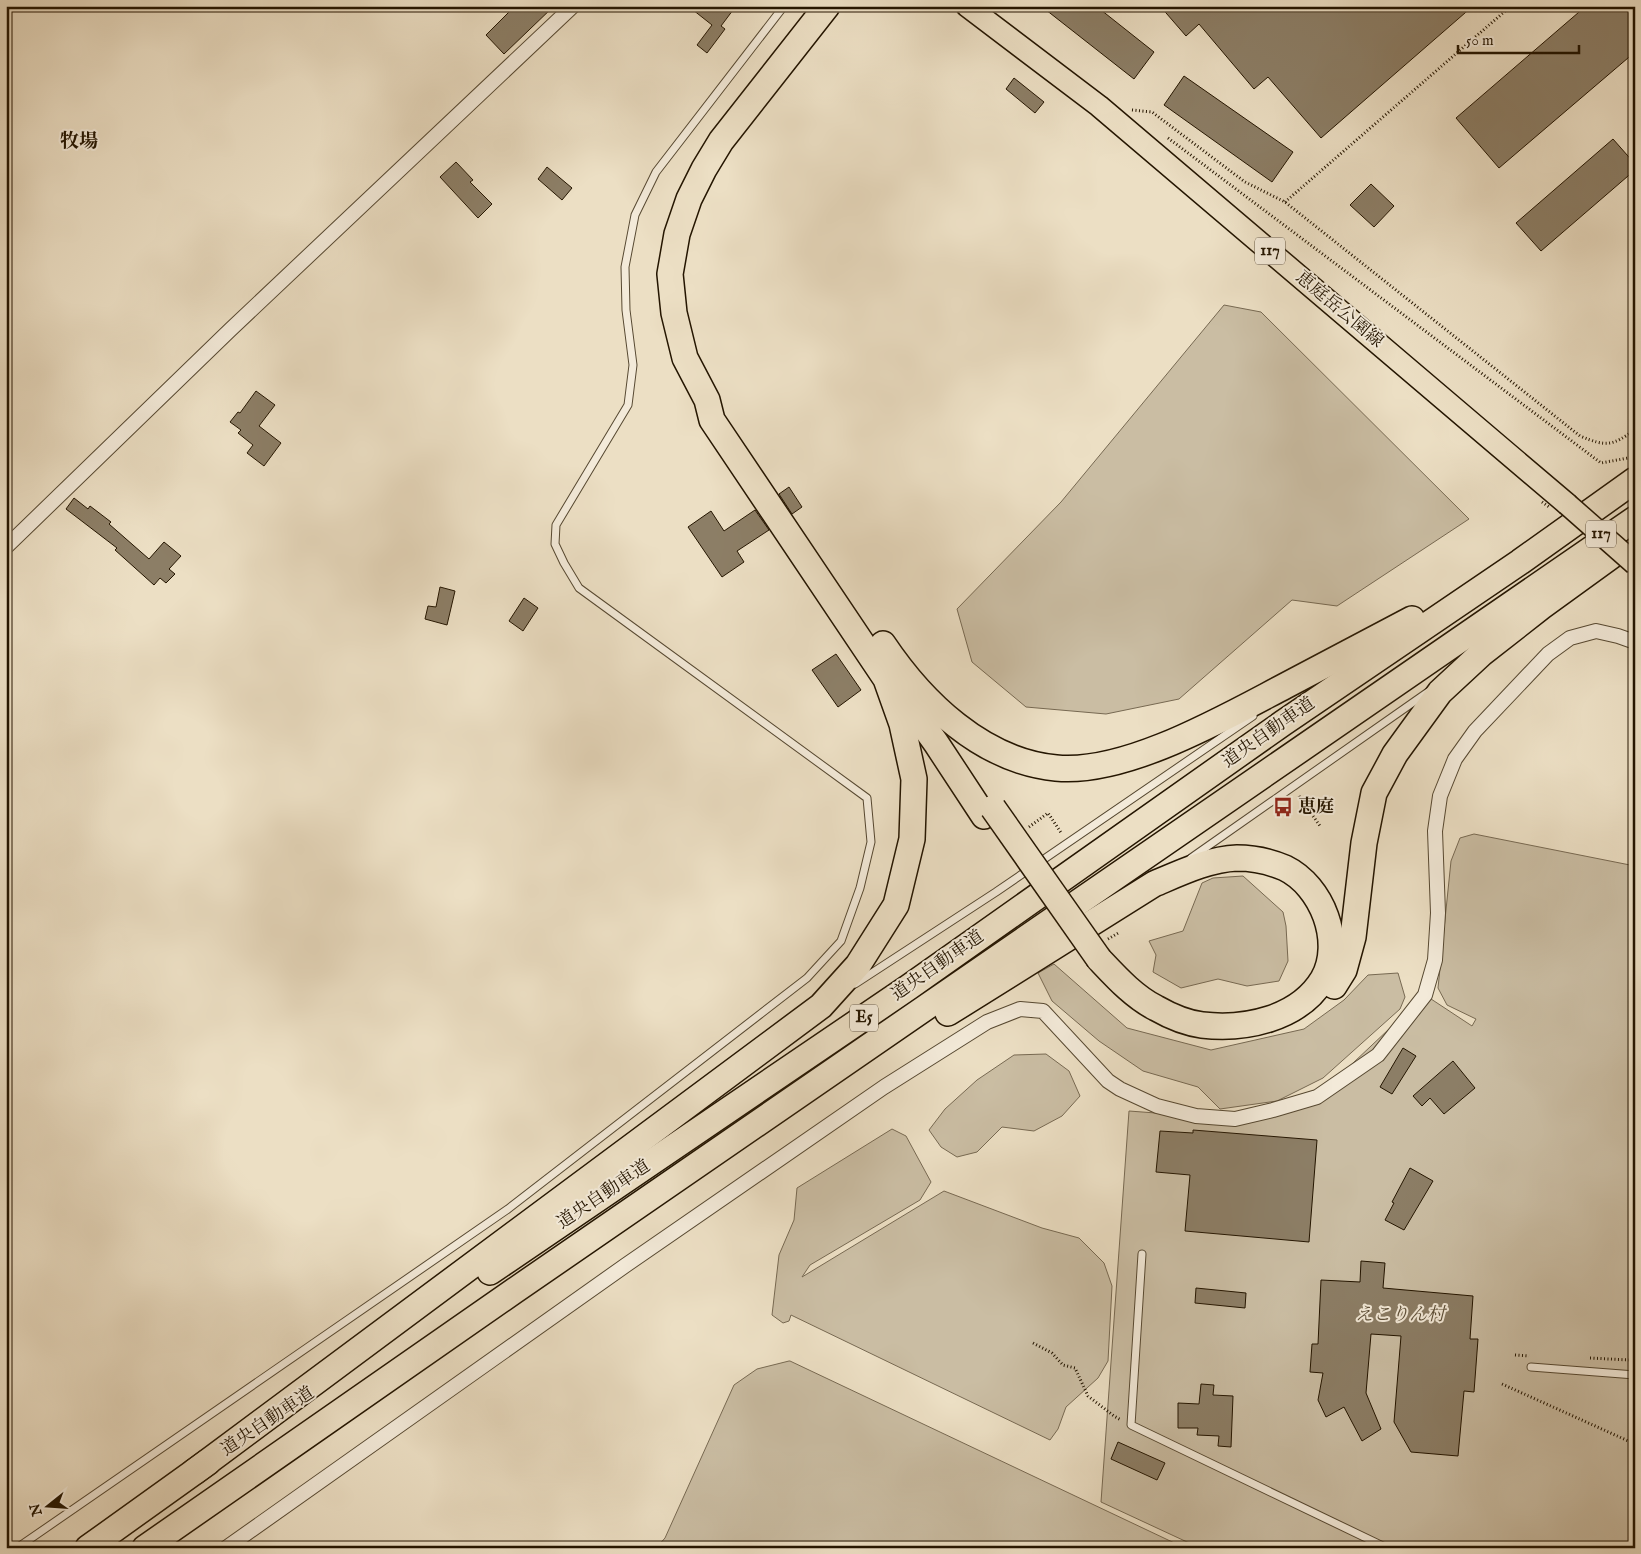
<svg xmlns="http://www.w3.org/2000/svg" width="1641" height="1554" viewBox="0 0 1641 1554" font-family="'IM FELL English','Noto Serif JP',serif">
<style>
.green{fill:#cabda3;stroke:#776952}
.building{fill:#8c7e66;stroke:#241500}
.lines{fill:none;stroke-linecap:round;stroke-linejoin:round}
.lane-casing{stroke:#564831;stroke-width:9}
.street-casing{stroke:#564831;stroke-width:16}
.primary-casing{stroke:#241500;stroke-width:24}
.highway-casing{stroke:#241500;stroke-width:28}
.path{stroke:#241500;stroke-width:3;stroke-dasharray:1 2.5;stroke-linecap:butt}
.lane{stroke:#f3ead9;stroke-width:7}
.street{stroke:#f3ead9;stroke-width:14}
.primary{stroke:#ecdfc4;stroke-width:21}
.highway{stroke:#ecdfc4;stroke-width:25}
.primary-bridge-casing{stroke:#241500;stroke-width:24;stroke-linecap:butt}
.highway-bridge-casing{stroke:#241500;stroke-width:28;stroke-linecap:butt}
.path-bridge{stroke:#241500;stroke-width:3;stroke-dasharray:1 2.5;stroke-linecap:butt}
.primary-bridge{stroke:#ecdfc4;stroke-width:21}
.highway-bridge{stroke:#ecdfc4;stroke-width:25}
.labels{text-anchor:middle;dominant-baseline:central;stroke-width:4;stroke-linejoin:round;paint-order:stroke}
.shield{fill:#f3ead9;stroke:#625541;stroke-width:1}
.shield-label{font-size:16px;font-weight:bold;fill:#241500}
.street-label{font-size:18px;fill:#241500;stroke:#f3ead9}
.poi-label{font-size:18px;font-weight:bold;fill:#241500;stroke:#f3ead9;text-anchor:start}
.park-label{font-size:18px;font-style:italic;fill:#5e5039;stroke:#f3ead9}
.neighbourhood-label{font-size:19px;font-weight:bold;fill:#241500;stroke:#f3ead9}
</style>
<rect width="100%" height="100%" fill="#ecdfc4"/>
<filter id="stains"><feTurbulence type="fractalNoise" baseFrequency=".004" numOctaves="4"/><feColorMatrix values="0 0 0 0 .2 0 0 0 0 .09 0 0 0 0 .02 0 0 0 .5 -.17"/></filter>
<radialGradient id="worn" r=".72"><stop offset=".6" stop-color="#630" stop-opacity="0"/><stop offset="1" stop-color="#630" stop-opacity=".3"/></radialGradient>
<g class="green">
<polygon points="1224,305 1261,312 1469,519 1337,606 1292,600 1179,699 1106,714 1026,707 972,662 957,609 1061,502"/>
<polygon points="1474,834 1635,866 1635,1548 1200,1548 1101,1502 1129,1111 1235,1119 1317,1097 1425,995 1472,1026 1476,1019 1447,1005 1438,988 1451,861 1460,838"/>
<polygon points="1243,876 1283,912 1286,926 1288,961 1279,981 1247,986 1218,979 1181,988 1153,972 1156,955 1149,941 1183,931 1202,883 1213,878"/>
<polygon points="1054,964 1127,1028 1211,1050 1304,1029 1344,1000 1368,975 1398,973 1405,997 1400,1009 1323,1078 1277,1101 1220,1109 1198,1087 1143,1071 1099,1041 1052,1001 1038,973"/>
<polygon points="1046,1054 1069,1071 1080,1096 1062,1116 1034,1131 1002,1127 977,1152 957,1157 941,1147 929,1130 945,1109 977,1080 1014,1055"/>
<polygon points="892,1129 906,1136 931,1182 920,1200 810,1265 802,1277 944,1191 1042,1228 1079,1238 1104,1263 1112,1286 1108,1361 1098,1378 1066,1407 1058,1429 1050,1440 791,1315 789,1321 783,1323 772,1315 779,1255 794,1220 797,1188"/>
<polygon points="789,1361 790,1361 1185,1548 656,1548 665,1538 734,1385 757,1369"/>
</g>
<g class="building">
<polygon points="515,6 554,6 504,54 486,35"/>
<polygon points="688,6 736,6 721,26 725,29 707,53 697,45 712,25"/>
<polygon points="1041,6 1096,6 1154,52 1134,79"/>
<polygon points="1160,6 1473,6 1321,138 1268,77 1254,89 1199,24 1186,36"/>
<polygon points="1586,6 1635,6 1635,52 1499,168 1456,118"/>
<polygon points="1184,76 1293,152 1272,182 1164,105"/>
<polygon points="1014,78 1044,102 1035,113 1006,89"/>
<polygon points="1613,139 1635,164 1635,170 1541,251 1516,223"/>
<polygon points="456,162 473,180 470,182 492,204 478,218 440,177"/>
<polygon points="547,167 572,188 562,200 538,179"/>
<polygon points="1371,184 1394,206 1374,227 1350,205"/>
<polygon points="256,391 275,405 259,426 281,443 264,466 247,453 253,445 238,433 241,430 230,422 238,412 240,413"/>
<polygon points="789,487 802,507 792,514 779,494"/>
<polygon points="74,498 88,509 90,506 111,522 109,524 149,559 164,542 181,556 169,569 175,574 166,583 160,578 154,585 115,550 117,548 66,509"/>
<polygon points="755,510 769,530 737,551 744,562 722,577 688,527 711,511 724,531"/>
<polygon points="440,587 455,591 447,625 425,619 428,606 436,607"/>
<polygon points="524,598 538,608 523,631 509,621"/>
<polygon points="836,654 861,690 838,707 812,670"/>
<polygon points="1403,1048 1416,1056 1392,1094 1380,1087"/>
<polygon points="1453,1061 1475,1088 1444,1114 1430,1098 1422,1106 1413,1096"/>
<polygon points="1193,1130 1317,1140 1309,1242 1185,1231 1190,1175 1156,1172 1160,1131 1193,1133"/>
<polygon points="1410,1168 1433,1181 1404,1230 1385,1220 1394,1203 1392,1202"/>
<polygon points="1361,1261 1385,1263 1383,1288 1473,1296 1470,1339 1478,1339 1474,1392 1464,1391 1458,1456 1411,1452 1394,1422 1401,1336 1371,1334 1366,1393 1381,1429 1362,1441 1344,1407 1326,1417 1318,1400 1323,1373 1310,1372 1312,1344 1318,1344 1321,1280 1360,1282"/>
<polygon points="1196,1288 1246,1293 1245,1308 1195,1303"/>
<polygon points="1201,1384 1214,1385 1213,1395 1233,1396 1231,1447 1218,1446 1219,1436 1197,1435 1198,1428 1178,1428 1178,1403 1199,1404"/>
<polygon points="1118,1442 1165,1463 1157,1480 1111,1459"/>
</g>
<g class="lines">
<defs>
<g id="lane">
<polyline points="1191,858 1428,692"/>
<polyline points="855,984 996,892 1253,716"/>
<polyline points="1142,1254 1131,1425 1387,1548"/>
<polyline points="1531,1367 1635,1375"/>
<polyline points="17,1548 508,1209 807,978 841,941 860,888 871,842 867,798 579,588 564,563 555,544 556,525 628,405 633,365 626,310 625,267 635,215 656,172 784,6"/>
</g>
<g id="street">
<polyline points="6,547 230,330 573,6"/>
<polyline points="226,1548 626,1265 884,1087 987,1022 1020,1009 1043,1011 1108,1081 1120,1089 1157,1106 1196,1116 1235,1119 1273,1110 1317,1097 1378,1055 1425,995 1435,960 1438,913 1435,831 1440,796 1455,759 1475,731 1548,654 1570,638 1596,631 1618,636 1635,642"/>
</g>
<polyline id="primary" points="967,6 1099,106 1567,504"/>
<g id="highway">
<path d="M 883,644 C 922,702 982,761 1056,768 C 1125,775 1224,718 1285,686 C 1327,664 1370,641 1412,619"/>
<polyline points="898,690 936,743 984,816"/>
<polyline points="1334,986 1344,970 1353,937 1364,843 1374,793 1395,754 1440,692 1481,654 1541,607 1610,557"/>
<path d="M 948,1013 L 1154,884 C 1180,873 1209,859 1237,858 C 1253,858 1271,862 1285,868 C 1322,886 1344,942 1323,979 C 1299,1019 1245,1030 1202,1025 C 1187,1023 1170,1016 1156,1008 C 1134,997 1116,977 1099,959"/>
<polyline points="490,1272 909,987 1283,723 1520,562 1635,480"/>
<polyline points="194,1472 821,1006 858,965 896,905 912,839 914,779 902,724 886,679 712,420 707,400 685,358 674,313 670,274 677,234 689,199 704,169 721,141 827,6"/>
<polyline points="88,1548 208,1462"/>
<polyline points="145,1548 514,1291 1635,519"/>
</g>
</defs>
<use href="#lane" class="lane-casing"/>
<use href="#street" class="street-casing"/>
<use href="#primary" class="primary-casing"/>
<use href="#highway" class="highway-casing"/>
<g class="path">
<path d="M 1132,110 L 1152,112 L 1245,182 L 1285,202 L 1580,436 C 1607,447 1611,446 1635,430"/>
<polyline points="1168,138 1601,463 1628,458 1635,454"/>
<polyline points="1285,202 1511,6"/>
<polyline points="1299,796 1320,826"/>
<polyline points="1029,827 1048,813 1062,834"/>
<polyline points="1108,939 1120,932"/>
<polyline points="1033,1343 1052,1353 1063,1365 1075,1368 1088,1396 1114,1416 1121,1420"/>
<polyline points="1515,1355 1529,1356"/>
<polyline points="1590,1358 1629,1360 1635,1363"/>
<polyline points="1502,1384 1635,1444"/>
<polyline points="1625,1548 1635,1539"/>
</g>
<use href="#lane" class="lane"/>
<use href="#street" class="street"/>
<use href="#primary" class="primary"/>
<use href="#highway" class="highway"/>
<defs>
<polyline id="primary-bridge" points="1567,504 1635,564"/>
<polyline id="highway-bridge" points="993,808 1099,959"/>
</defs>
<use href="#primary-bridge" class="primary-bridge-casing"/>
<use href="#highway-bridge" class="highway-bridge-casing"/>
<polyline class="path-bridge" points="1542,502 1549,507"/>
<use href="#primary-bridge" class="primary-bridge"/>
<use href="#highway-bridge" class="highway-bridge"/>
</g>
<defs>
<symbol id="bus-bare" viewBox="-9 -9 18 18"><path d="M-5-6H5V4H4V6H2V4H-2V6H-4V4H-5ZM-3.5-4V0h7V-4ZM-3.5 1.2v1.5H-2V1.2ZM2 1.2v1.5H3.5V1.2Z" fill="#8f2418" stroke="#f3ead9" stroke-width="2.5" paint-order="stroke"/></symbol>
</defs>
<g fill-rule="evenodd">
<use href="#bus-bare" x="1269" y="793" width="28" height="28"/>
</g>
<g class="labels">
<g class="shield">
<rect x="1255" y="237.5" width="30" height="27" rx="4"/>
<rect x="1586" y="520.5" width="30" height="27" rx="4"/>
<rect x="850" y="1004.5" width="28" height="27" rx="4"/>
</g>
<g class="shield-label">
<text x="1270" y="251">117</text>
<text x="1601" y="534">117</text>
<text x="864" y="1018">E5</text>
</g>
<g class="street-label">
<text transform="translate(1339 310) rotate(40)">恵庭岳公園線</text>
<text transform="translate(1269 733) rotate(-35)">道央自動車道</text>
<text transform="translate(938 966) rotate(-35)">道央自動車道</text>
<text transform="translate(604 1195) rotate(-34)">道央自動車道</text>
<text transform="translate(268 1422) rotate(-34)">道央自動車道</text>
</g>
<g class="poi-label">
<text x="1298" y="807">恵庭</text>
</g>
<g class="park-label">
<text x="1400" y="1315">えこりん村</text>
</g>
<g class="neighbourhood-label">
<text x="79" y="142">牧場</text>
</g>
</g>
<rect width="1641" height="1554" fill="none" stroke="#ecdfc4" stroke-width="25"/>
<rect x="8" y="8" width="1626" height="1539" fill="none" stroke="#241500" stroke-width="2.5"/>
<rect x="12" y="12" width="1616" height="1529" fill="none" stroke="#241500"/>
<g transform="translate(48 1506) rotate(253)" stroke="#f3ead9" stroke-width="4" paint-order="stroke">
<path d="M0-4L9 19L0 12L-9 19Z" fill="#241500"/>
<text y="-8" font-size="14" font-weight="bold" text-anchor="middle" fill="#241500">N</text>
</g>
<path d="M1458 45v8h121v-8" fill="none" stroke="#241500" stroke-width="2.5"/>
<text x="1466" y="45" font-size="15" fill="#241500" stroke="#f3ead9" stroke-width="4" paint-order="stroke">50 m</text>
<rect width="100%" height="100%" filter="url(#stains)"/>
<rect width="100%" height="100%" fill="url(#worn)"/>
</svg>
